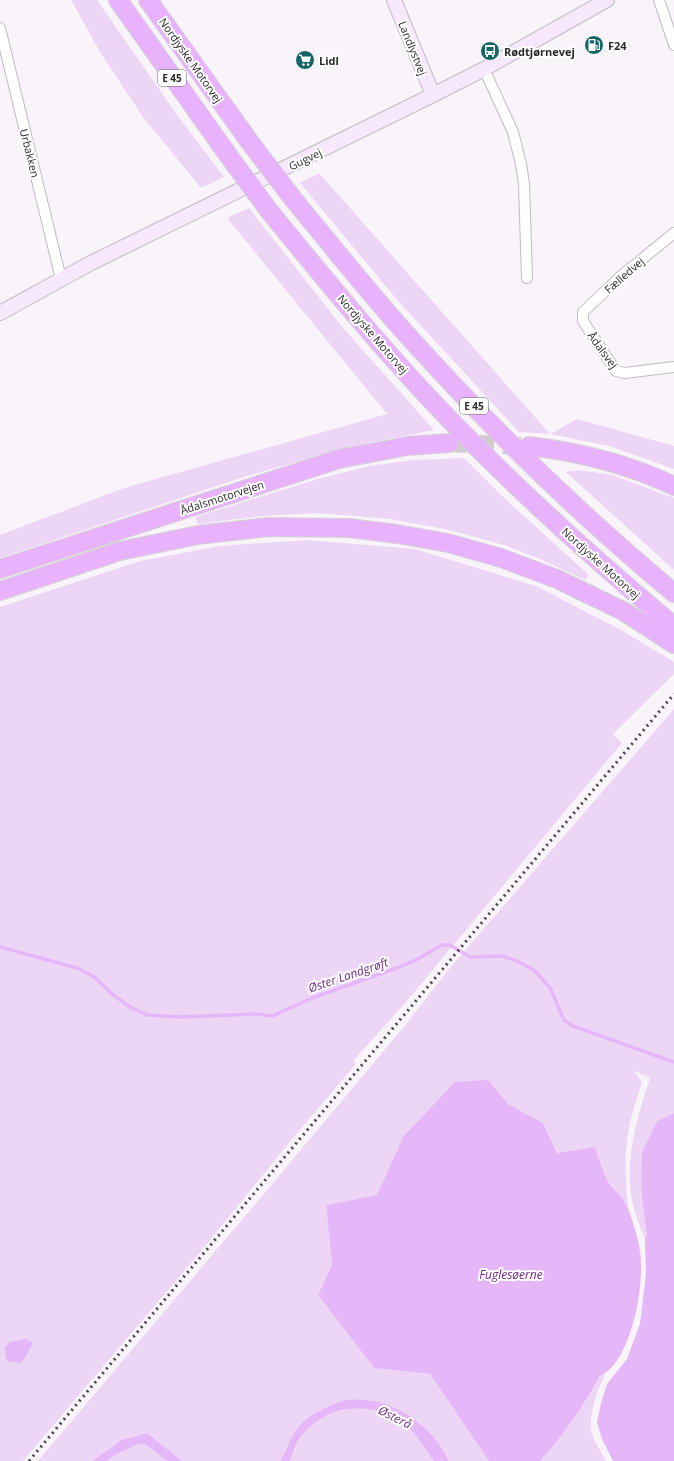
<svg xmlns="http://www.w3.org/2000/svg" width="674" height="1461" viewBox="0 0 674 1461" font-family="'Open Sans',sans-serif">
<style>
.green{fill:#edd5f6}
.water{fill:#e6b7f8}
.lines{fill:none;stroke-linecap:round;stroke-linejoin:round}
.stream{stroke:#e6b7f8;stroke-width:3.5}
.highway-tunnel{stroke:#d0cbd1;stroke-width:18;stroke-dasharray:18 9;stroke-linecap:butt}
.street-casing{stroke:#bfbbc0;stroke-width:12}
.secondary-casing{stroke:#bfbbc0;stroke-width:16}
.highway-casing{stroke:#d5d4d5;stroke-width:20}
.street{stroke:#fff;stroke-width:10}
.secondary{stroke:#f8e8fe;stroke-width:14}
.highway{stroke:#e9b2fc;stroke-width:18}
.rail{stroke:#484648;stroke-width:3;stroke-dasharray:2 4;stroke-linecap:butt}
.highway-bridge-casing{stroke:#d5d4d5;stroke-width:20;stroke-linecap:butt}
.highway-bridge{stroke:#e9b2fc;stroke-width:18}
.labels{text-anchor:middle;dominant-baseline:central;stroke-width:4;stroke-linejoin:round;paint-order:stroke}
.shield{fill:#fff;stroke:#6b696b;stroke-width:1}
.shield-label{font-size:10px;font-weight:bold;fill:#2b292b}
.poi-label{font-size:11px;font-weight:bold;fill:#2b292b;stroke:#fff;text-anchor:start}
.street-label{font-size:11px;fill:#2b292b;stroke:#fff}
.water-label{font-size:12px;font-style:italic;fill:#702a87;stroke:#fff}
</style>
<rect width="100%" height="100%" fill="#f9f4fa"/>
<g class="green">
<polygon points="71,0 97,0 180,119 224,177 201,188 143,117 100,52"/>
<polygon points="319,173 550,434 577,419 674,446 674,469 609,446 550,434 519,432 399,302 300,183"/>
<polygon points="249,208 343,328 434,430 349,447 247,476 0,558 0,535 124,488 387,414 227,218"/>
<polygon points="464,458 503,497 589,575 585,580 540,559 504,545 445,529 389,519 318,513 263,516 198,524 195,517 321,478 369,466 414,460"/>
<polygon points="580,470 612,475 674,498 674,570 566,472"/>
<polygon points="308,540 415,549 536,586 621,630 674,662 674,674 613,734 622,743 406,1002 353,1061 356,1064 293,1138 202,1250 23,1461 0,1461 0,607 140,561 220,546"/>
<path d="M 674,709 L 674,1113 L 657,1121 L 647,1234 L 645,1240 C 641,1229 636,1217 633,1205 C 623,1163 637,1118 650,1078 L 634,1071 L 642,1082 C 636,1101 629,1121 627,1142 C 624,1163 626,1185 628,1206 L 607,1179 L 595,1147 L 557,1153 L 543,1123 L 508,1104 L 488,1080 L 403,1137 L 377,1195 L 326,1205 L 332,1265 L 318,1295 L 374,1368 L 430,1374 L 489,1461 L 449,1461 L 444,1451 L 390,1406 L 367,1400 L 344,1400 L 321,1410 L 280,1461 L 182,1461 L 147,1433 L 122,1440 L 92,1461 L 38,1461 L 289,1164 L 407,1023 L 449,969 Z"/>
<path d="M 605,1375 C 598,1387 589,1415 591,1430 C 593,1441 601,1451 606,1461 L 540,1461 C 561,1435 585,1408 599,1377 Z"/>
<path d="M 358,1408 C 374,1410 391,1414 405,1424 C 417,1433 425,1449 434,1461 L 290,1461 C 293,1452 297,1443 302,1435 C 315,1417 337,1410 358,1408 Z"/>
<polygon points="138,1444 145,1444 167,1461 107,1461 113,1456"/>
</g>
<g class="water">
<path d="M 488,1080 L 508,1104 L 543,1123 L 557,1153 L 595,1147 C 599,1157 602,1169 607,1179 C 612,1189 624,1197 628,1208 C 634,1225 641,1246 641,1265 C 642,1295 630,1363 599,1377 C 586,1404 560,1439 540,1461 L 489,1461 L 430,1374 L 374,1368 L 318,1295 L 332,1265 L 326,1205 L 377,1195 L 403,1137 L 455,1082 Z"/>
<polygon points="674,1113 674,1461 613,1461 602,1439 597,1422 601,1403 607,1384 627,1359 640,1324 646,1274 645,1240 647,1234 641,1188 642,1153 657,1121"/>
<polygon points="26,1339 33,1343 25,1358 20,1363 7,1361 4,1348 10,1342"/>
<path d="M 344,1400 C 351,1400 359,1399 366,1400 C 400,1402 435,1431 449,1461 L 434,1461 C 425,1449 417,1434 406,1425 C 401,1420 393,1417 387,1414 C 357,1403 325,1408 303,1434 C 297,1441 293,1452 290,1461 L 280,1461 C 286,1453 288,1444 293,1435 C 305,1415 323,1409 344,1400 Z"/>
<polygon points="147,1433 182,1461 167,1461 145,1444 138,1444 113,1456 107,1461 92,1461 122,1440"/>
</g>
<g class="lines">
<polyline class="stream" points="0,947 77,968 93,976 112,994 130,1007 147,1015 180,1017 256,1014 272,1016 312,998 394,969 414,961 442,945 450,945 470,957 502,956 517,961 534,970 550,988 564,1020 573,1026 674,1062"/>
<polyline class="highway-tunnel" points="449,443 522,446"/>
<defs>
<g id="street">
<polyline points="659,0 674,45"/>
<polyline points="0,28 61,279"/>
<polyline points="484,69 513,132 521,164 524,184 527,278"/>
<polyline points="674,233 620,277 583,312 583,321 616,371 625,373 674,367"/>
</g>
<g id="secondary">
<polyline points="394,0 433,95"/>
<polyline points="0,313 91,263 433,95 484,69 607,0"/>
</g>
<g id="highway">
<polyline points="118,0 228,155"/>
<polyline points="148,0 249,141"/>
<path d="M 294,200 C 332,246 369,293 409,337 C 491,428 579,514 674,593"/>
<path d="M 270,212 C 328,283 386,354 450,420 C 521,493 596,561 674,626"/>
<path d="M 529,446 C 579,452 628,464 674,486"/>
<polyline points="0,569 339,459 407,446 449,443"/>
<polyline points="0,591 120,551 198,535 268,527 349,528 397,534 448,543 501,558 557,579 623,611 674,644"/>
</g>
</defs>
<use href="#street" class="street-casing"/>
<use href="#secondary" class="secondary-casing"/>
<use href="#highway" class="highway-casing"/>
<use href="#street" class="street"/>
<use href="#secondary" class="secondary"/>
<use href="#highway" class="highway"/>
<polyline class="rail" points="29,1461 674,694"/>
<defs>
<g id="highway-bridge">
<polyline points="249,141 294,200"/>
<polyline points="228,155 270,212"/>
</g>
</defs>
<use href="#highway-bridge" class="highway-bridge-casing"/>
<use href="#highway-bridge" class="highway-bridge"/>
</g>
<defs>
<symbol id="fuel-disc" viewBox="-11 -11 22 22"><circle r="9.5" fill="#156565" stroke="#fff"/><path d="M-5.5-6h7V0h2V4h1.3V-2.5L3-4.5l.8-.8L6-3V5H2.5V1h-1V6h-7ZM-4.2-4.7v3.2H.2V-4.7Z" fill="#fff"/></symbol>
<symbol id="bus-disc" viewBox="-11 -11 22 22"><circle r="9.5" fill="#156565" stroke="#fff"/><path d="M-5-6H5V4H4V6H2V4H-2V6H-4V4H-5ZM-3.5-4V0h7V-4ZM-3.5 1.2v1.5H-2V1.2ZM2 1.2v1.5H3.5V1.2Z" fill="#fff"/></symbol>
<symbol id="supermarket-disc" viewBox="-11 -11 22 22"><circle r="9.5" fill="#156565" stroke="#fff"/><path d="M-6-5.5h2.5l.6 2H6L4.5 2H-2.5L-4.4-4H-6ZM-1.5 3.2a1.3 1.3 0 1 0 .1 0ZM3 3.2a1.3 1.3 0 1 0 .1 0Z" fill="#fff"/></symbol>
</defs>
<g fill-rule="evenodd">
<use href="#fuel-disc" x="583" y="34" width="22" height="22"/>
<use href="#bus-disc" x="479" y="40" width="22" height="22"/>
<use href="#supermarket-disc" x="294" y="49" width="22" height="22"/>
</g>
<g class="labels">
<g class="shield">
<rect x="158" y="70" width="28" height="16" rx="3"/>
<rect x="460" y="398" width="28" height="16" rx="3"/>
</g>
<g class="shield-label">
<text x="172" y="78">E 45</text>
<text x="474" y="406">E 45</text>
</g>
<g class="poi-label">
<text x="608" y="45">F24</text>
<text x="504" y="51">Rødtjørnevej</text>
<text x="319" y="60">Lidl</text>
</g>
<g class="street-label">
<text transform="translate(413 48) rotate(68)">Landlystvej</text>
<text transform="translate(191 60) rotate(55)">Nordjyske Motorvej</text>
<text transform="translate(30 153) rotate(76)">Urbakken</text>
<text transform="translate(305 159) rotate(-26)">Gugvej</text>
<text transform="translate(624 275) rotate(-41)">Fælledvej</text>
<text transform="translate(373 334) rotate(49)">Nordjyske Motorvej</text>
<text transform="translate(603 350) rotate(54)">Ådalsvej</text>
<text transform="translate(222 497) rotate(-18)">Ådalsmotorvejen</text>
<text transform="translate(601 563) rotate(42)">Nordjyske Motorvej</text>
</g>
<g class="water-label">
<text transform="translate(348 975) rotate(-19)">Øster Landgrøft</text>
<text x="511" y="1274">Fuglesøerne</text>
<text transform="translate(395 1417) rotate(27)">Østerå</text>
</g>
</g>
</svg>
